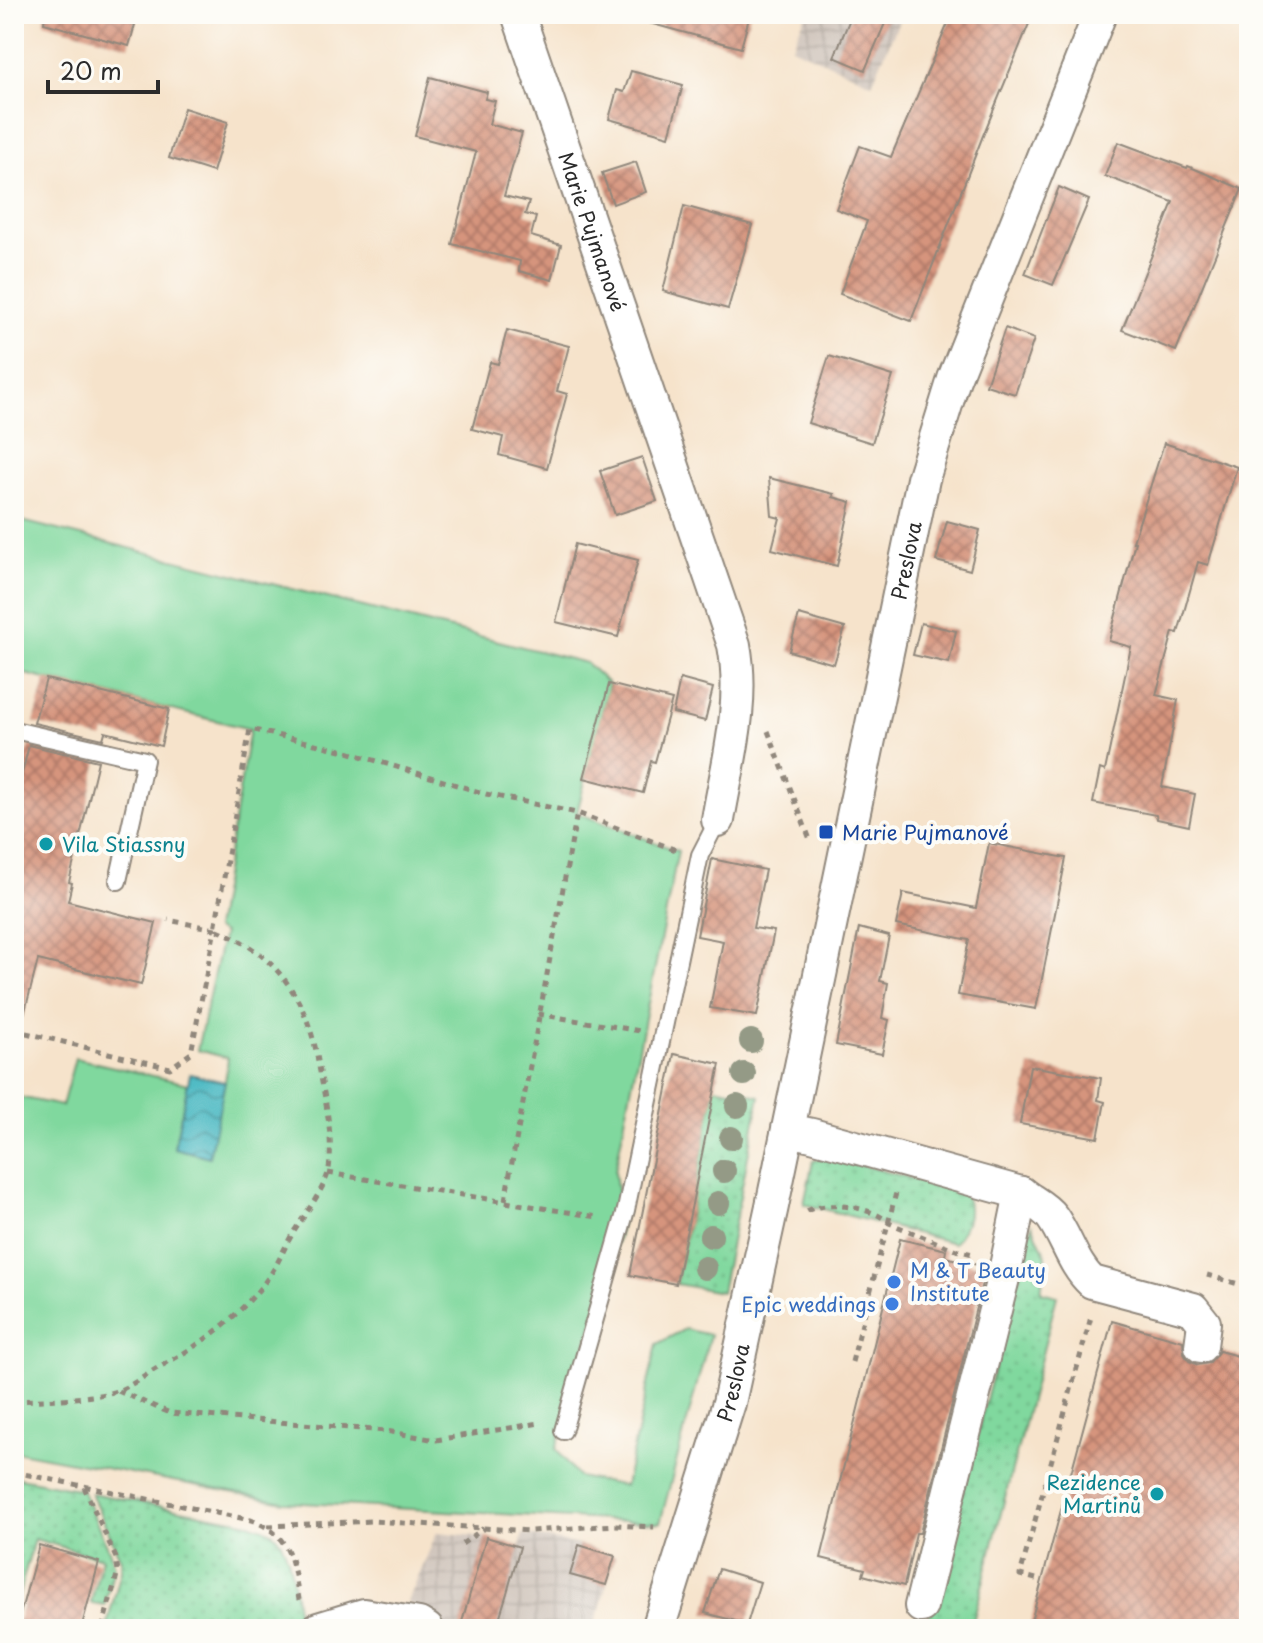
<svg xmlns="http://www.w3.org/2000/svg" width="1263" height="1643" viewBox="0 0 1263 1643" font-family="'Playpen Sans',sans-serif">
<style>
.industrial{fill:url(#industrial-grid)}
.grass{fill:url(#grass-dots);stroke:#568264;stroke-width:2}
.garden{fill:#80d89e;stroke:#568264;stroke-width:2}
.water{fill:url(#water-waves);stroke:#3b7277;stroke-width:2}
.building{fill:url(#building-cross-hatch)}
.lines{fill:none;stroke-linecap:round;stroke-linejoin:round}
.lane-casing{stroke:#90877b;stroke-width:20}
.street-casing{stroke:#90877b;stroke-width:36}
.path{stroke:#90877b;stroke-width:5;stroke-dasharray:6 6;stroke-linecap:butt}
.lane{stroke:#fff;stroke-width:16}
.street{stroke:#fff;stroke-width:32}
.tree{fill:#949a86}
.transit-dot{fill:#1a4fb4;stroke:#fdfcf7;stroke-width:3}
.culture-dot{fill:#0f9aa8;stroke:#fdfcf7;stroke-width:3}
.shop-dot{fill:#3f7fe0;stroke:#fdfcf7;stroke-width:3}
.labels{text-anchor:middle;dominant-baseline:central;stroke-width:8;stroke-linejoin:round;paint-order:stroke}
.street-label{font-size:20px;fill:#2b2b2b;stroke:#fdfcf7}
.transit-label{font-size:20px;fill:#164399;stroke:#fdfcf7;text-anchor:start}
.culture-label{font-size:20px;fill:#0d838f;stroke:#fdfcf7;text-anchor:start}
.shop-label{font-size:20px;fill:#366cbe;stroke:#fdfcf7;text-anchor:start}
</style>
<defs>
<pattern id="industrial-grid" width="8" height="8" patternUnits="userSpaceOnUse" patternTransform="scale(2)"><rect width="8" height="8" fill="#cec2b9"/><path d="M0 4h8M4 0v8" fill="none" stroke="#b1a79f"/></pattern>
<pattern id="grass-dots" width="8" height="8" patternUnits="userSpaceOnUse" patternTransform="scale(2)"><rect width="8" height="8" fill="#80d89e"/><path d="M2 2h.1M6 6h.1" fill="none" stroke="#6fba88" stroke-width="1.8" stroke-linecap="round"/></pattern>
<pattern id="water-waves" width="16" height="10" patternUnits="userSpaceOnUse" patternTransform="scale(2)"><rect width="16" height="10" fill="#4bb9c3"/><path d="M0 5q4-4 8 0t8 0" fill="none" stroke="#3f979f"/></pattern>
<pattern id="building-cross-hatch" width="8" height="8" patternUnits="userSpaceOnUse" patternTransform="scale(2)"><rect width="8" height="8" fill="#d6947d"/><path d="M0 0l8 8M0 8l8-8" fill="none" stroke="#ae7967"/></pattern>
</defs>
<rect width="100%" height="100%" fill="#fdfcf7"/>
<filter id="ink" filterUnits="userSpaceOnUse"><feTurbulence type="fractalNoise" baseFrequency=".0125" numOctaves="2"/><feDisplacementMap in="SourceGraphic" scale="16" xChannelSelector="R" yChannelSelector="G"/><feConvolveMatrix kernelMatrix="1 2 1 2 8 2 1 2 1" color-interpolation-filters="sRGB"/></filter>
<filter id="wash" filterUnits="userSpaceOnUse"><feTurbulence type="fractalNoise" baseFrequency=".006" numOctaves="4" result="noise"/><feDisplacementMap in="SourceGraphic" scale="32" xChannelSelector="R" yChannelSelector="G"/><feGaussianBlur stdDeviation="1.8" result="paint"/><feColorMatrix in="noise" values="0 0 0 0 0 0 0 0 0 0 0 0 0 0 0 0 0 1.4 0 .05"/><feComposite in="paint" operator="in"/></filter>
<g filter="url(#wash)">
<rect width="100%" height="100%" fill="#f6e3cb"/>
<g class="industrial">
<polygon points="806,14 902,14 872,83 792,47"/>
<polygon points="437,1532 485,1537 520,1546 523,1534 579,1545 615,1556 594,1629 442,1629 408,1602"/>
</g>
<g class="grass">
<polygon points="715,1087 760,1096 721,1292 676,1284"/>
<path d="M 827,1156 L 963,1192 C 974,1210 966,1228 954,1243 L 804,1204 L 813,1161 Z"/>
<polygon points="1032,1225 1046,1256 1041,1292 1057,1296 971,1629 926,1629"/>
<polygon points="14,1477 82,1490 110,1552 114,1567 105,1605 91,1603 102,1558 34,1539 14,1613"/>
<path d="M 91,1493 L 249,1523 C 257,1526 267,1528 273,1533 C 293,1549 295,1601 299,1625 L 293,1629 L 106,1629 L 121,1571 L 121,1560 Z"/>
</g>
<polygon class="garden" points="14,519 586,663 609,684 577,813 678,851 615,1171 618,1197 626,1210 556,1449 578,1477 625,1486 657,1344 685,1329 710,1335 660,1523 284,1502 14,1451 14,1096 62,1106 75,1058 188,1084 174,1148 225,1082 228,1058 197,1050 223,933 215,929 250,729 17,672 14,683"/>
<polygon class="water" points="190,1074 225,1082 209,1157 174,1148"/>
<g id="blocks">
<g class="building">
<polygon points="45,14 138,14 129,46 44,23"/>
<polygon points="650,14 750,14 741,48 649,23"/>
<polygon points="852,14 889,14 865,70 834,57"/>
<polygon points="952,14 1033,14 982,138 911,321 840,294 867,221 836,209 860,146 891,157"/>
<polygon points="631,71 683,85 669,136 609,119 617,90 624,92"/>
<polygon points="430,77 487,92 485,99 495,101 489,124 522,133 504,196 529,202 525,214 536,217 531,236 561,245 552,280 519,271 520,261 452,244 476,152 415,136"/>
<polygon points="184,108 228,122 213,172 169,158"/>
<polygon points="1118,142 1187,168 1188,166 1242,189 1176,351 1122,330 1173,202 1105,176"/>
<polygon points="636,162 646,192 613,204 602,173"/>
<polygon points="1059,187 1089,200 1053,285 1025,274"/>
<polygon points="684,206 752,225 728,309 663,291"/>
<polygon points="1005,328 1034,339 1015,394 986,385"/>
<polygon points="507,330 569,346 557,391 567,394 547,468 499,455 503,437 472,429 490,362 498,364"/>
<polygon points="829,356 893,376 872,443 808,423"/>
<polygon points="1164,443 1237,467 1208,565 1198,562 1178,633 1173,632 1156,695 1178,700 1162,787 1195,794 1189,826 1157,819 1156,815 1093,803 1100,769 1105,771 1131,647 1109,641 1135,542 1133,542"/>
<polygon points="642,457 657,501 615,515 600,471"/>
<polygon points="769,478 834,494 833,497 851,502 837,566 772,549 780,518 772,516"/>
<polygon points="947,521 980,530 970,570 936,561"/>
<polygon points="575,544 638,560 618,637 556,622"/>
<polygon points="799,615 845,628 834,664 789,651"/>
<polygon points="921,623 956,631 949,663 913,655"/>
<polygon points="46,679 169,709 161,746 105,732 103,739 34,723"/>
<polygon points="680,679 713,688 705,721 673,713"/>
<polygon points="609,684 672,700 655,762 651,761 643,793 584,778"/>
<polygon points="29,745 98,761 69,882 72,883 68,901 156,923 141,985 38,960 24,1015 14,1014 14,806"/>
<polygon points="989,843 1066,858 1036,1009 958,995 969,940 896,925 903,893 976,908"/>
<polygon points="712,859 765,870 753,928 774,931 757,1016 710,1008 723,941 697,936"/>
<polygon points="859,928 889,936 880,981 888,983 882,1018 889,1020 882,1054 836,1045"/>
<polygon points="674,1054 720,1064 676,1284 630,1275"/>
<polygon points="1030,1066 1101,1078 1098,1100 1105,1102 1098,1138 1020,1124"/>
<polygon points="900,1239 946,1250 945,1257 986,1267 920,1533 916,1533 904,1586 863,1575 865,1569 821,1558"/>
<polygon points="1112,1321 1183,1341 1184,1354 1189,1361 1198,1365 1209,1363 1219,1351 1249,1359 1249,1629 1029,1629"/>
<polygon points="486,1537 520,1547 507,1593 496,1629 460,1629"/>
<polygon points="39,1545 99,1562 81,1629 16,1629"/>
<polygon points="579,1545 615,1556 606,1585 570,1575"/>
<polygon points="719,1569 760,1582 747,1624 705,1613"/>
</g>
</g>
</g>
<g filter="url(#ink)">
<use href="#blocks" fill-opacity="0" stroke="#90877b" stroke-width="2"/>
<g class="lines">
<defs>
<g id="lane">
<polyline points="14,730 145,760 118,881"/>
<polyline points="563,1431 626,1210 700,855 718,820"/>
</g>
<g id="street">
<path id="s1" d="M 518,14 L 734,645 C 745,704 728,761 718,820"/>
<path d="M 788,1130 L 812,1135 L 1021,1193 C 1031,1201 1045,1207 1052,1217 C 1067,1238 1073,1265 1092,1282 L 1193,1309 L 1204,1323 L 1201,1346"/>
<polyline points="921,1606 1007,1262 1021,1193"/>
<polyline points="318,1629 364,1615 419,1624 427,1629"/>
<path id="s2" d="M 658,1629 L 729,1403 L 772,1206 L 923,479 L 954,379 L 1100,14"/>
</g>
</defs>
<use href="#lane" class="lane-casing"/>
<use href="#street" class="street-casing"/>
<g class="path">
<polyline points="768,731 811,842"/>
<polyline points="14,779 20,757"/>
<polyline points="538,1014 640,1031"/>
<polyline points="14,1030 170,1068 191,1053 215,929 168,920"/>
<polyline points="328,1173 598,1217"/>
<polyline points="505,1200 577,813"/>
<path d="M 807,1211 C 826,1200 874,1207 889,1223 L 956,1250 L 973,1254"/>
<polyline points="1207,1275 1249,1287"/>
<polyline points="852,1362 896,1193"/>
<polyline points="118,1391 170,1413 386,1431 436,1440 540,1423"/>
<path d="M 14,1401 C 41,1400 91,1399 117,1391 C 131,1386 146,1375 159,1367 C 203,1344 241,1316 270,1275 C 279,1262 285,1246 293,1233 C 303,1217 326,1187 329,1169 C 334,1134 324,1095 318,1061 C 307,998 275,952 215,929 L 250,729 L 341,750 L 486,794 L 577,813 L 676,850"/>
<path d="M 14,1472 L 251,1520 C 291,1534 293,1562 299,1600"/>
<polyline points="84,1487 116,1558 118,1571 102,1629"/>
<polyline points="268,1526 372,1521 531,1531 615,1525 654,1527"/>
<polyline points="462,1544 484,1528"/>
<polyline points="1036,1579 1020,1575 1091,1317"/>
</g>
<use href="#lane" class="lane"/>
<use href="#street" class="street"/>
</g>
<g class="tree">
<circle cx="751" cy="1041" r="12"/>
<circle cx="744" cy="1074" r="12"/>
<circle cx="737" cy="1106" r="12"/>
<circle cx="731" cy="1138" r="12"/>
<circle cx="724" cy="1171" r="12"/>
<circle cx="718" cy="1203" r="12"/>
<circle cx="711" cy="1236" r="12"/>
<circle cx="705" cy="1268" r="12"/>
</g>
</g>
<rect class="transit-dot" x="818" y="824" width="16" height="16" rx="4"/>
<g class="culture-dot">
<circle cx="46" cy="844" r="8"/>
<circle cx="1157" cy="1494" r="8"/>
</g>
<g class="shop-dot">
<circle cx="894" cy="1282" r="8"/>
<circle cx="892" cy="1304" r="8"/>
</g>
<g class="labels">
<g class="street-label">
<text stroke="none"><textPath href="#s1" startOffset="230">Marie Pujmanové</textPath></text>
<text stroke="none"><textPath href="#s2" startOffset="1098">Preslova</textPath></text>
<text stroke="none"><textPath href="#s2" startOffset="258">Preslova</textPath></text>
</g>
<g class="transit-label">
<text x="842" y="832">Marie Pujmanové</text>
</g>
<g class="culture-label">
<text x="62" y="844">Vila Stiassny</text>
<text x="1141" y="1482" text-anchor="end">Rezidence<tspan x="1141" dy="23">Martinů</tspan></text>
</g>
<g class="shop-label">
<text x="910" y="1270">M &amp; T Beauty<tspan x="910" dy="23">Institute</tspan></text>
<text x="876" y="1304" text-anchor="end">Epic weddings</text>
</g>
</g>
<rect width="1263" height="1643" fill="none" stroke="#fdfcf7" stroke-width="48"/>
<path d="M48 80v12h110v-12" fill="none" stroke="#2b2b2b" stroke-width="4"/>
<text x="60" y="80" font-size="24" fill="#2b2b2b" stroke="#fdfcf7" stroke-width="6" paint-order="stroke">20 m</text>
</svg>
